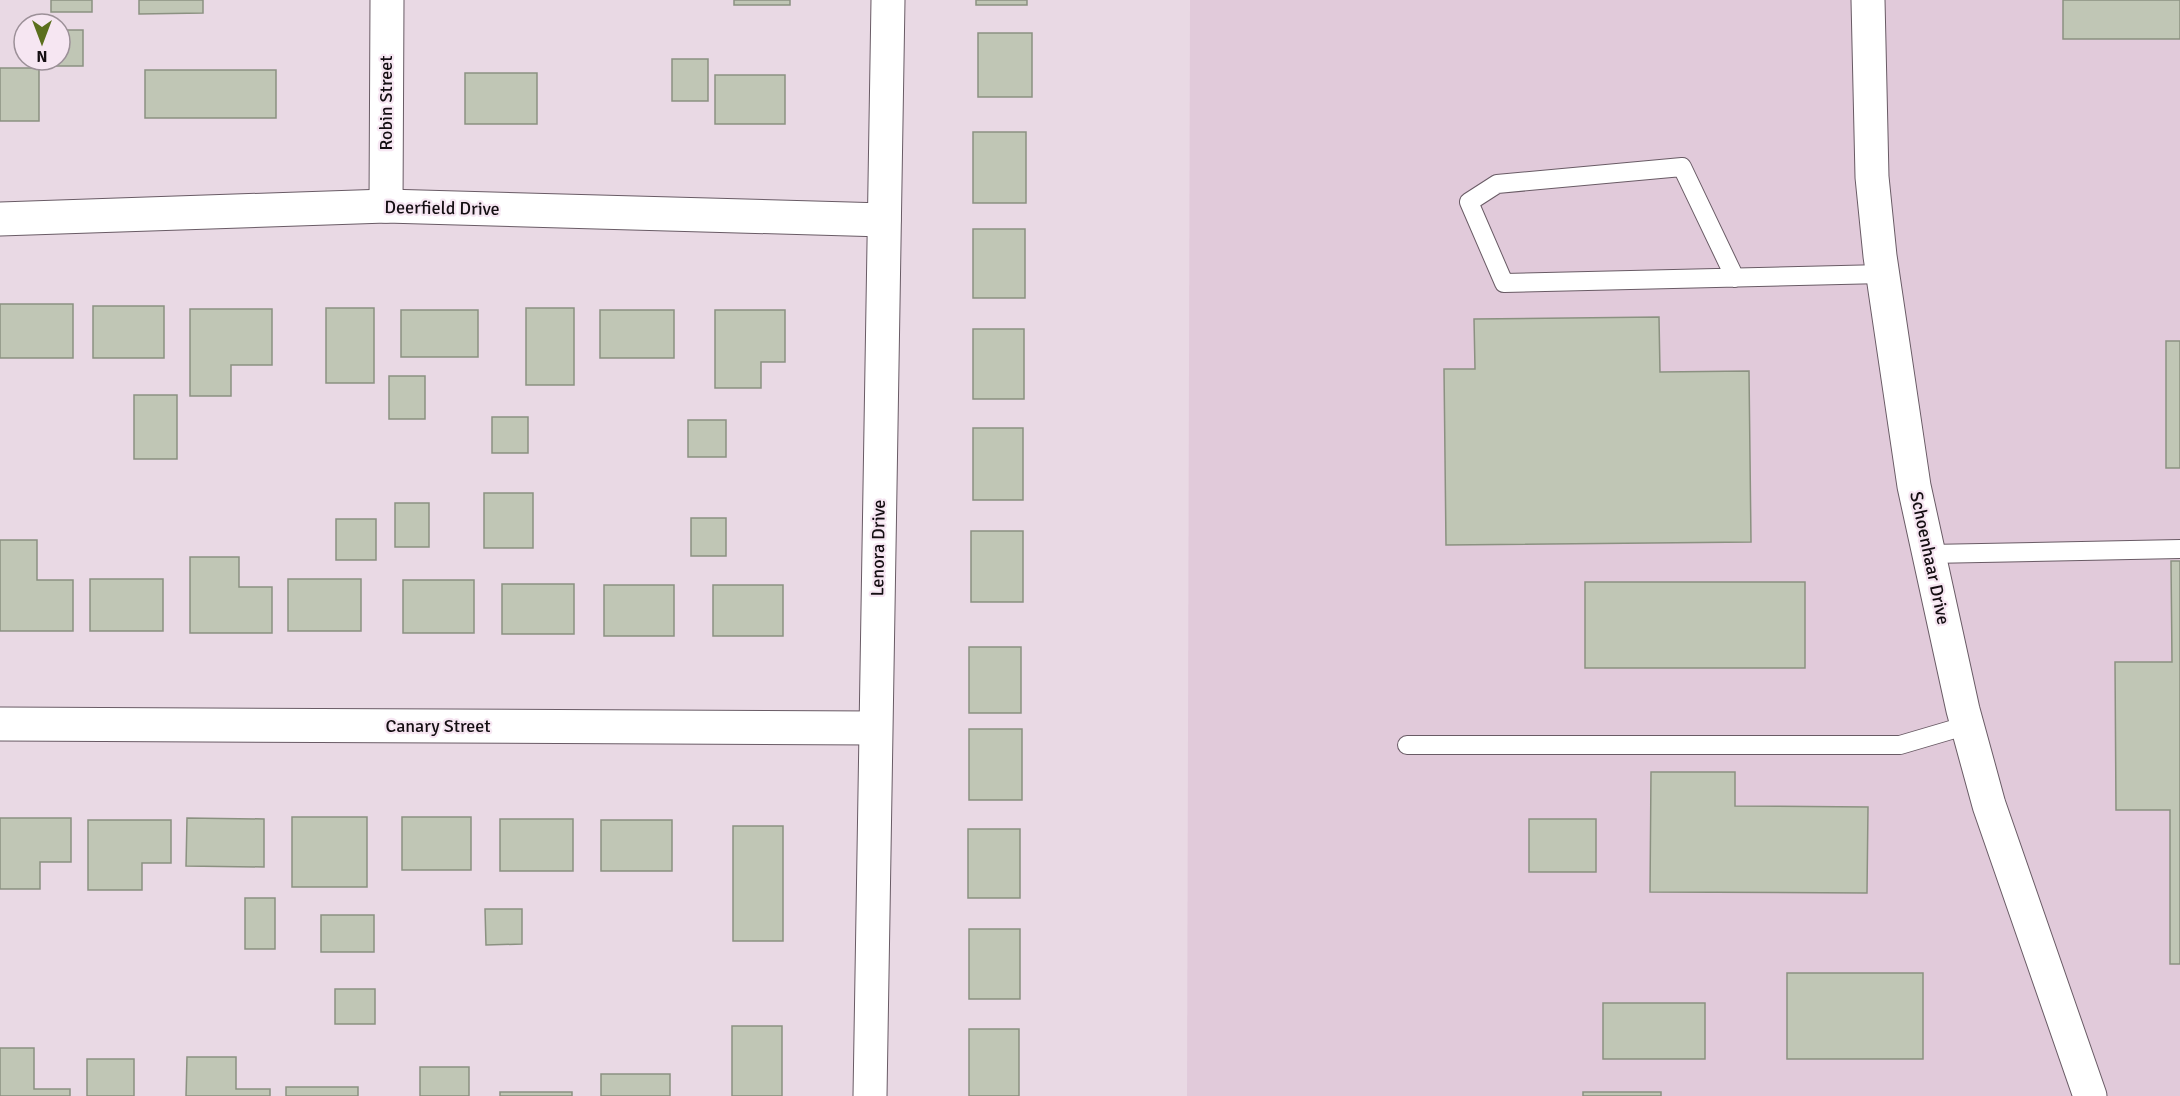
<svg xmlns="http://www.w3.org/2000/svg" width="2180" height="1096" viewBox="0 0 2180 1096" font-family="Signika,sans-serif">
<style>
.built{fill:#e1cada}
.building{fill:#c0c6b5;stroke:#8b9181;stroke-width:1.5}
.lines{fill:none;stroke-linecap:round;stroke-linejoin:round}
.lane-casing{stroke:#695b65;stroke-width:20}
.street-casing{stroke:#695b65;stroke-width:35}
.lane{stroke:#fff;stroke-width:18}
.street{stroke:#fff;stroke-width:33}
.labels{text-anchor:middle;dominant-baseline:central;stroke-width:4.5;stroke-linejoin:round;paint-order:stroke}
.street-label{font-size:18px;fill:#140e12;stroke:#f6e6f2}
</style>
<rect width="100%" height="100%" fill="#e9d9e4"/>
<polygon class="built" points="1190,0 2180,0 2180,1096 1187,1096"/>
<g class="building">
<rect x="51" y="0" width="41" height="12"/>
<polygon points="139,0 203,0 203,13 139,14"/>
<rect x="734" y="0" width="56" height="5"/>
<rect x="976" y="0" width="51" height="5"/>
<rect x="2063" y="0" width="117" height="39"/>
<polygon points="60,30 83,30 83,66 47,66 47,60 60,60"/>
<rect x="978" y="33" width="54" height="64"/>
<rect x="672" y="59" width="36" height="42"/>
<rect x="0" y="68" width="39" height="53"/>
<rect x="145" y="70" width="131" height="48"/>
<rect x="465" y="73" width="72" height="51"/>
<rect x="715" y="75" width="70" height="49"/>
<rect x="973" y="132" width="53" height="71"/>
<rect x="973" y="229" width="52" height="69"/>
<rect x="0" y="304" width="73" height="54"/>
<rect x="93" y="306" width="71" height="52"/>
<rect x="326" y="308" width="48" height="75"/>
<rect x="526" y="308" width="48" height="77"/>
<polygon points="190,309 272,309 272,365 231,365 231,396 190,396"/>
<rect x="401" y="310" width="77" height="47"/>
<rect x="600" y="310" width="74" height="48"/>
<polygon points="715,310 785,310 785,362 761,362 761,388 715,388"/>
<polygon points="1659,317 1660,372 1749,371 1751,542 1446,545 1444,369 1475,369 1474,319"/>
<rect x="973" y="329" width="51" height="70"/>
<rect x="2166" y="341" width="14" height="127"/>
<rect x="389" y="376" width="36" height="43"/>
<rect x="134" y="395" width="43" height="64"/>
<rect x="492" y="417" width="36" height="36"/>
<rect x="688" y="420" width="38" height="37"/>
<rect x="973" y="428" width="50" height="72"/>
<rect x="484" y="493" width="49" height="55"/>
<rect x="395" y="503" width="34" height="44"/>
<rect x="691" y="518" width="35" height="38"/>
<rect x="336" y="519" width="40" height="41"/>
<rect x="971" y="531" width="52" height="71"/>
<polygon points="0,540 37,540 37,580 73,580 73,631 0,631"/>
<polygon points="190,557 239,557 239,587 272,587 272,633 190,633"/>
<polygon points="2171,561 2180,561 2180,964 2170,964 2170,810 2116,810 2115,662 2172,662"/>
<rect x="90" y="579" width="73" height="52"/>
<rect x="288" y="579" width="73" height="52"/>
<rect x="403" y="580" width="71" height="53"/>
<rect x="1585" y="582" width="220" height="86"/>
<rect x="502" y="584" width="72" height="50"/>
<rect x="604" y="585" width="70" height="51"/>
<rect x="713" y="585" width="70" height="51"/>
<rect x="969" y="647" width="52" height="66"/>
<rect x="969" y="729" width="53" height="71"/>
<polygon points="1651,772 1735,772 1735,806 1868,807 1867,893 1650,892"/>
<rect x="292" y="817" width="75" height="70"/>
<rect x="402" y="817" width="69" height="53"/>
<polygon points="0,818 71,818 71,862 40,862 40,889 0,889"/>
<polygon points="187,818 264,819 264,867 186,866"/>
<rect x="500" y="819" width="73" height="52"/>
<rect x="1529" y="819" width="67" height="53"/>
<polygon points="88,820 171,820 171,863 142,863 142,890 88,890"/>
<rect x="601" y="820" width="71" height="51"/>
<rect x="733" y="826" width="50" height="115"/>
<rect x="968" y="829" width="52" height="69"/>
<rect x="245" y="898" width="30" height="51"/>
<polygon points="485,909 522,909 522,944 486,945"/>
<rect x="321" y="915" width="53" height="37"/>
<rect x="969" y="929" width="51" height="70"/>
<rect x="1787" y="973" width="136" height="86"/>
<rect x="335" y="989" width="40" height="35"/>
<rect x="1603" y="1003" width="102" height="56"/>
<rect x="732" y="1026" width="50" height="70"/>
<rect x="969" y="1029" width="50" height="67"/>
<polygon points="0,1048 34,1048 34,1089 70,1089 70,1096 0,1096"/>
<polygon points="187,1057 236,1057 236,1089 270,1089 270,1096 186,1096"/>
<rect x="87" y="1059" width="47" height="37"/>
<rect x="420" y="1067" width="49" height="29"/>
<rect x="601" y="1074" width="69" height="22"/>
<rect x="286" y="1087" width="72" height="9"/>
<rect x="500" y="1092" width="72" height="4"/>
<rect x="1583" y="1092" width="78" height="4"/>
</g>
<g class="lines">
<defs>
<g id="lane">
<polyline points="1735,278 1682,167 1497,184 1469,202 1504,283 1883,274"/>
<polyline points="1929,554 2180,549"/>
<polyline points="1407,745 1900,745 1968,725"/>
</g>
<g id="street">
<polyline points="1868,0 1872,177 1880,256 1914,486 1963,710 1989,805 2090,1096"/>
<polyline points="386,206 387,0"/>
<polyline points="0,219 386,206 884,220"/>
<polyline points="0,724 875,728"/>
<polyline points="870,1096 888,0"/>
</g>
</defs>
<use href="#lane" class="lane-casing"/>
<use href="#street" class="street-casing"/>
<use href="#lane" class="lane"/>
<use href="#street" class="street"/>
</g>
<g class="labels">
<g class="street-label">
<text transform="translate(386 103) rotate(-90)">Robin Street</text>
<text transform="translate(442 208) rotate(1)">Deerfield Drive</text>
<text transform="translate(878 548) rotate(-89)">Lenora Drive</text>
<text transform="translate(1930 558) rotate(78)">Schoenhaar Drive</text>
<text x="438" y="726">Canary Street</text>
</g>
</g>
<g transform="translate(42 42) rotate(180)"><circle r="28" fill="#f6e6f2" stroke="#9c9098" stroke-width="1.5"/>
<path d="M0-4.5L10 22L0 15L-10 22Z" fill="#5b6f1d"/>
<text y="-9" font-size="16" font-weight="bold" text-anchor="middle" fill="#140e12">N</text>
</g>
</svg>
